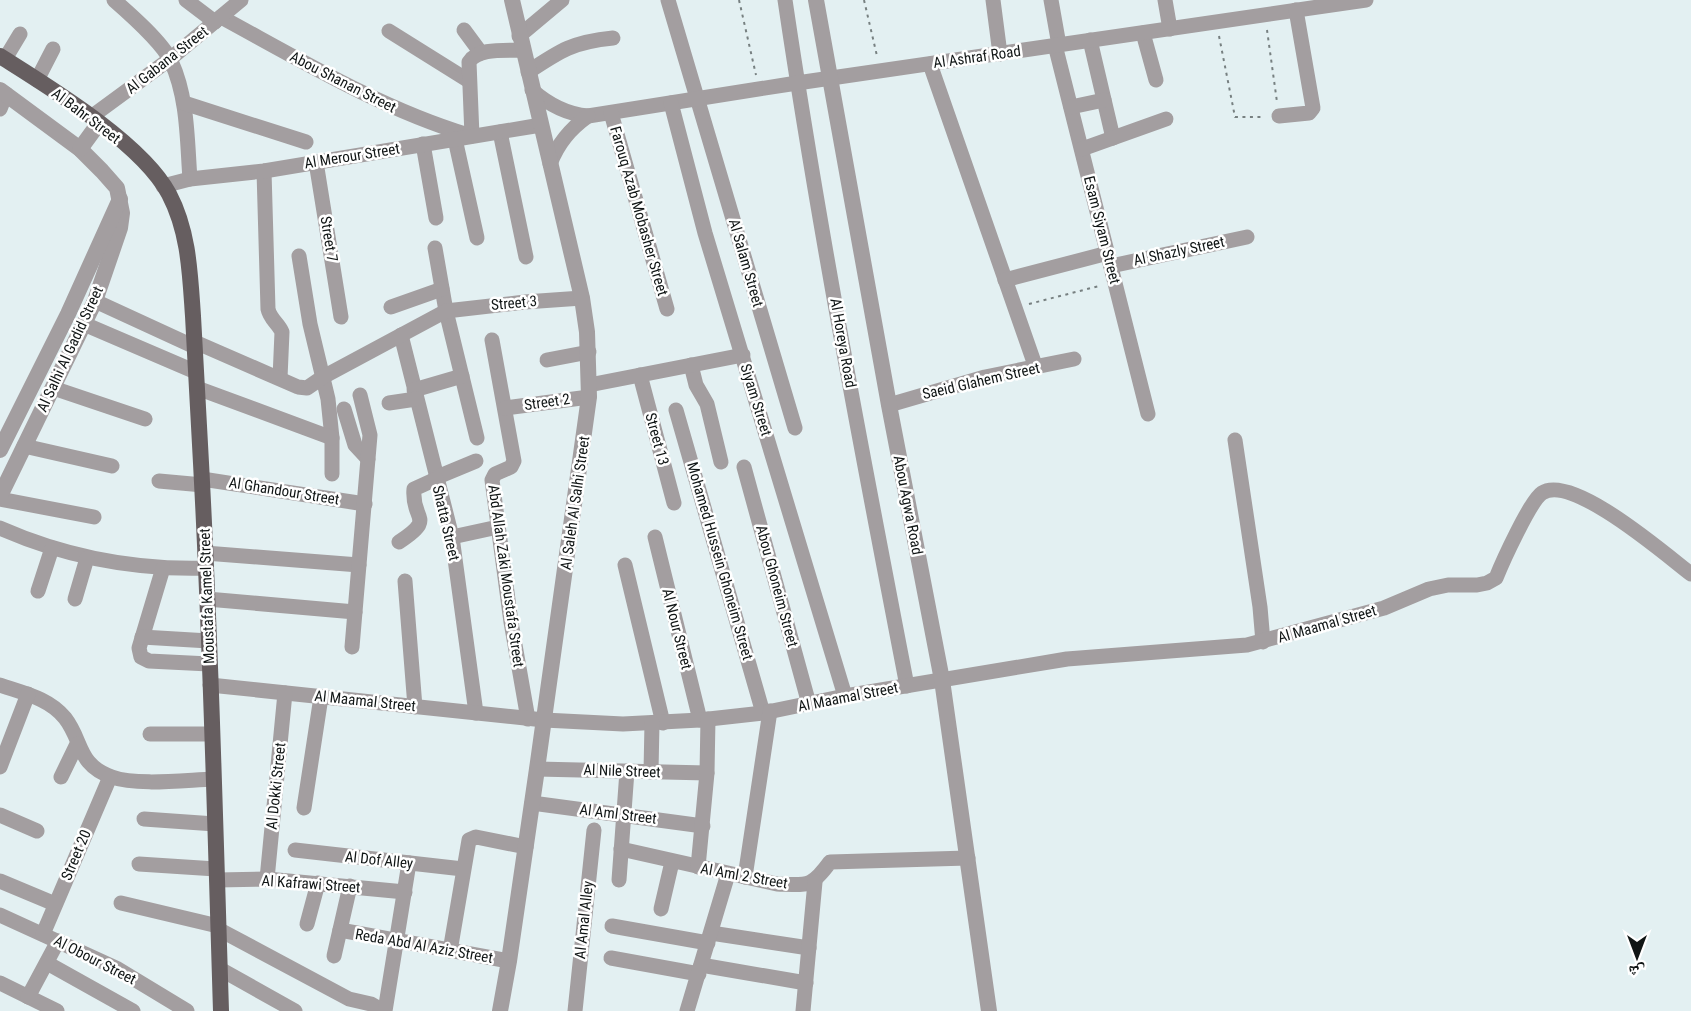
<svg xmlns="http://www.w3.org/2000/svg" width="1691" height="1011" viewBox="0 0 1691 1011" font-family="'Roboto Condensed','Noto Naskh Arabic',sans-serif">
<style>
.lines{fill:none;stroke-linecap:round;stroke-linejoin:round}
.path{stroke:#778081;stroke-width:2;stroke-dasharray:3 4.5;stroke-linecap:butt}
.minor{stroke:#a39ea0;stroke-width:15}
.tertiary{stroke:#a39ea0;stroke-width:16}
.primary{stroke:#665e60;stroke-width:16}
.labels{text-anchor:middle;dominant-baseline:central;stroke-width:5;stroke-linejoin:round;paint-order:stroke}
.street-label{font-size:15px;fill:#101515;stroke:#fff}
</style>
<rect width="100%" height="100%" fill="#e3f0f2"/>
<g class="lines">
<g class="path">
<polyline points="739,0 756,75"/>
<polyline points="864,0 877,56"/>
<polyline points="1267,30 1277,102"/>
<polyline points="1219,36 1235,117 1264,117"/>
<polyline points="1029,304 1099,286"/>
</g>
<g class="minor">
<path d="M 114,0 C 130,14 162,42 171,61 C 188,98 187,140 190,179"/>
<polyline points="186,0 215,22"/>
<polyline points="668,0 795,428"/>
<path d="M 785,0 C 819,230 863,458 907,686"/>
<polyline points="993,0 1000,54"/>
<polyline points="1051,0 1059,45"/>
<polyline points="1165,0 1170,29"/>
<path d="M 221,17 C 302,61 380,108 468,135"/>
<polyline points="464,30 481,53"/>
<polyline points="389,31 469,81"/>
<polyline points="1143,33 1156,80"/>
<polyline points="519,36 562,0"/>
<polyline points="1090,40 1113,138"/>
<polyline points="1055,45 1148,414"/>
<polyline points="5,59 20,34"/>
<polyline points="930,64 1036,368"/>
<path d="M 528,72 C 561,50 573,42 613,38"/>
<polyline points="37,80 53,49"/>
<path d="M 532,90 C 549,105 566,114 588,116 L 797,83 L 1366,0"/>
<polyline points="184,103 306,142"/>
<polyline points="671,103 705,233 845,696"/>
<polyline points="1071,107 1104,100"/>
<polyline points="0,109 6,94"/>
<polyline points="611,113 667,309"/>
<polyline points="1279,116 1309,113 1313,108 1296,10"/>
<polyline points="91,117 170,59 241,0"/>
<polyline points="500,132 526,257"/>
<path d="M 472,136 L 469,62 C 478,47 507,51 523,50"/>
<polyline points="455,139 477,238"/>
<polyline points="423,144 436,218"/>
<polyline points="1082,149 1166,119"/>
<polyline points="316,162 341,317"/>
<path d="M 550,164 C 558,143 570,129 588,116"/>
<path d="M 264,171 L 268,309 C 270,319 278,323 282,332 L 280,378"/>
<polyline points="163,186 190,179 264,171 541,125"/>
<polyline points="435,248 446,311 477,438"/>
<polyline points="299,256 310,324 328,399 332,438 332,474"/>
<polyline points="1111,266 1247,237"/>
<polyline points="1005,280 1108,253"/>
<polyline points="95,301 195,347"/>
<polyline points="391,307 442,289"/>
<polyline points="84,324 196,372"/>
<polyline points="401,335 452,537 476,713"/>
<polyline points="492,340 514,461 511,467 495,474 492,480 511,622 528,719"/>
<polyline points="195,342 298,387 307,388 323,377 446,311 525,302 582,298"/>
<polyline points="547,360 589,352"/>
<polyline points="691,365 696,385 707,404 721,462"/>
<polyline points="640,375 674,503"/>
<polyline points="589,385 743,355"/>
<polyline points="53,388 145,419"/>
<polyline points="197,388 332,438"/>
<polyline points="414,390 462,376"/>
<polyline points="389,403 416,399"/>
<polyline points="889,405 985,377 1074,359"/>
<polyline points="505,408 589,397"/>
<polyline points="344,409 355,445 368,459"/>
<polyline points="676,410 763,713"/>
<polyline points="1235,440 1260,607 1263,642"/>
<polyline points="24,446 112,466"/>
<polyline points="744,467 809,704"/>
<polyline points="435,478 476,461"/>
<polyline points="202,479 365,504"/>
<polyline points="159,481 203,485"/>
<polyline points="0,499 94,517"/>
<path d="M 0,528 C 66,557 134,570 206,568"/>
<polyline points="452,537 498,527"/>
<polyline points="655,537 700,720"/>
<path d="M 399,542 C 437,517 411,521 414,489 L 436,479"/>
<polyline points="205,553 359,565"/>
<polyline points="625,565 663,723"/>
<polyline points="163,568 139,648 141,657 149,661 209,664"/>
<polyline points="405,581 415,707"/>
<polyline points="38,591 52,548"/>
<polyline points="75,599 87,558"/>
<polyline points="207,599 355,612"/>
<polyline points="142,637 209,641"/>
<polyline points="352,647 370,435 360,395"/>
<path d="M 0,685 C 23,693 49,698 65,718 C 83,741 77,765 112,777 C 137,786 185,780 213,779"/>
<path d="M 210,685 L 544,720 L 623,724 L 700,720 L 763,713 L 845,696 L 1067,659 L 1247,645 L 1384,608 L 1429,589 L 1448,585 L 1477,585 L 1487,583 L 1496,578 C 1502,563 1530,501 1542,493 C 1572,473 1666,555 1691,574"/>
<polyline points="150,734 212,734"/>
<polyline points="0,767 28,694"/>
<polyline points="537,769 707,773"/>
<polyline points="651,772 652,723"/>
<polyline points="61,777 77,744"/>
<polyline points="532,803 703,826"/>
<polyline points="304,808 321,697"/>
<polyline points="0,815 37,831"/>
<polyline points="144,819 215,824"/>
<path d="M 621,849 L 777,884 C 808,885 811,888 830,862 L 968,858"/>
<polyline points="295,850 463,869"/>
<polyline points="139,864 216,869"/>
<polyline points="698,867 707,773 708,719"/>
<polyline points="745,877 770,711"/>
<polyline points="267,879 285,693"/>
<polyline points="217,880 267,879 405,892"/>
<polyline points="619,880 627,771"/>
<polyline points="0,881 55,904"/>
<polyline points="121,903 218,926"/>
<polyline points="661,909 672,862"/>
<polyline points="0,915 116,968 187,1011"/>
<polyline points="307,924 318,883"/>
<polyline points="612,926 708,943"/>
<polyline points="218,929 349,999 371,1004 383,1011"/>
<polyline points="340,930 509,961"/>
<polyline points="711,933 809,948"/>
<polyline points="43,934 110,777"/>
<polyline points="450,951 469,840 476,837 526,847"/>
<polyline points="334,956 350,886"/>
<polyline points="611,958 699,974"/>
<polyline points="47,963 133,1011"/>
<polyline points="701,965 806,983"/>
<polyline points="220,969 295,1011"/>
<polyline points="0,983 57,1011"/>
<polyline points="28,997 58,941"/>
<polyline points="385,1011 409,863"/>
<polyline points="575,1011 594,830"/>
<polyline points="687,1011 728,874"/>
<polyline points="803,1011 815,882"/>
</g>
<g class="tertiary">
<polyline points="816,0 889,405 942,680 989,1011"/>
<polyline points="0,90 80,149 102,171 117,188 122,213 120,228 95,301 0,496"/>
<polyline points="80,149 99,123"/>
<polyline points="0,450 68,314 120,199"/>
<polyline points="500,1011 509,961 537,769 589,397 587,332 582,298 512,0"/>
</g>
<path class="primary" d="M 0,56 C 49,87 142,143 169,194 C 189,232 190,274 193,316 C 195,353 197,389 199,426 C 210,621 215,816 221,1011"/>
</g>
<g class="labels">
<g class="street-label">
<text transform="translate(977 57) rotate(-8)">Al Ashraf Road</text>
<text transform="translate(167 60) rotate(-38)">Al Gabana Street</text>
<text transform="translate(343 82) rotate(27)">Abou Shanan Street</text>
<text transform="translate(86 116) rotate(37)">Al Bahr Street</text>
<text transform="translate(352 156) rotate(-9)">Al Merour Street</text>
<text transform="translate(639 211) rotate(74)">Farouq Azab Mobasher Street</text>
<text transform="translate(1102 230) rotate(76)">Esam Siyam Street</text>
<text transform="translate(329 239) rotate(81)">Street 7</text>
<text transform="translate(1179 251) rotate(-12)">Al Shazly Street</text>
<text transform="translate(746 263) rotate(74)">Al Salam Street</text>
<text transform="translate(514 303) rotate(-5)">Street 3</text>
<text transform="translate(843 343) rotate(80)">Al Horeya Road</text>
<text transform="translate(70 349) rotate(-65)">Al Salhi Al Gadid Street</text>
<text transform="translate(981 381) rotate(-13)">Saeid Glahem Street</text>
<text transform="translate(756 400) rotate(73)">Siyam Street</text>
<text transform="translate(547 402) rotate(-8)">Street 2</text>
<text transform="translate(657 439) rotate(75)">Street 13</text>
<text transform="translate(284 491) rotate(9)">Al Ghandour Street</text>
<text transform="translate(575 503) rotate(-82)">Al Saleh Al Salhi Street</text>
<text transform="translate(908 505) rotate(79)">Abou Agwa Road</text>
<text transform="translate(446 523) rotate(77)">Shatta Street</text>
<text transform="translate(720 561) rotate(74)">Mohamed Hussein Ghoneim Street</text>
<text transform="translate(506 576) rotate(82)">Abd Allah Zaki Moustafa Street</text>
<text transform="translate(777 586) rotate(75)">Abou Ghoneim Street</text>
<text transform="translate(207 596) rotate(-92)">Moustafa Kamel Street</text>
<text transform="translate(1327 624) rotate(-16)">Al Maamal Street</text>
<text transform="translate(677 629) rotate(76)">Al Nour Street</text>
<text transform="translate(848 697) rotate(-11)">Al Maamal Street</text>
<text transform="translate(365 701) rotate(6)">Al Maamal Street</text>
<text transform="translate(622 771) rotate(2)">Al Nile Street</text>
<text transform="translate(276 786) rotate(-84)">Al Dokki Street</text>
<text transform="translate(618 814) rotate(7)">Al Aml Street</text>
<text transform="translate(76 855) rotate(-67)">Street 20</text>
<text transform="translate(379 860) rotate(6)">Al Dof Alley</text>
<text transform="translate(744 876) rotate(10)">Al Aml 2 Street</text>
<text transform="translate(311 884) rotate(4)">Al Kafrawi Street</text>
<text transform="translate(584 920) rotate(-84)">Al Amal Alley</text>
<text transform="translate(424 946) rotate(10)">Reda Abd Al Aziz Street</text>
<text transform="translate(95 960) rotate(27)">Al Obour Street</text>
</g>
</g>
<g transform="translate(1637 957) rotate(180)" stroke="#ffffff" stroke-width="4.5" paint-order="stroke">
<path d="M0-4.5L10 22L0 15L-10 22Z" fill="#101515"/>
<text y="-9" font-size="16" font-weight="bold" text-anchor="middle" fill="#101515">ش</text>
</g>
</svg>
